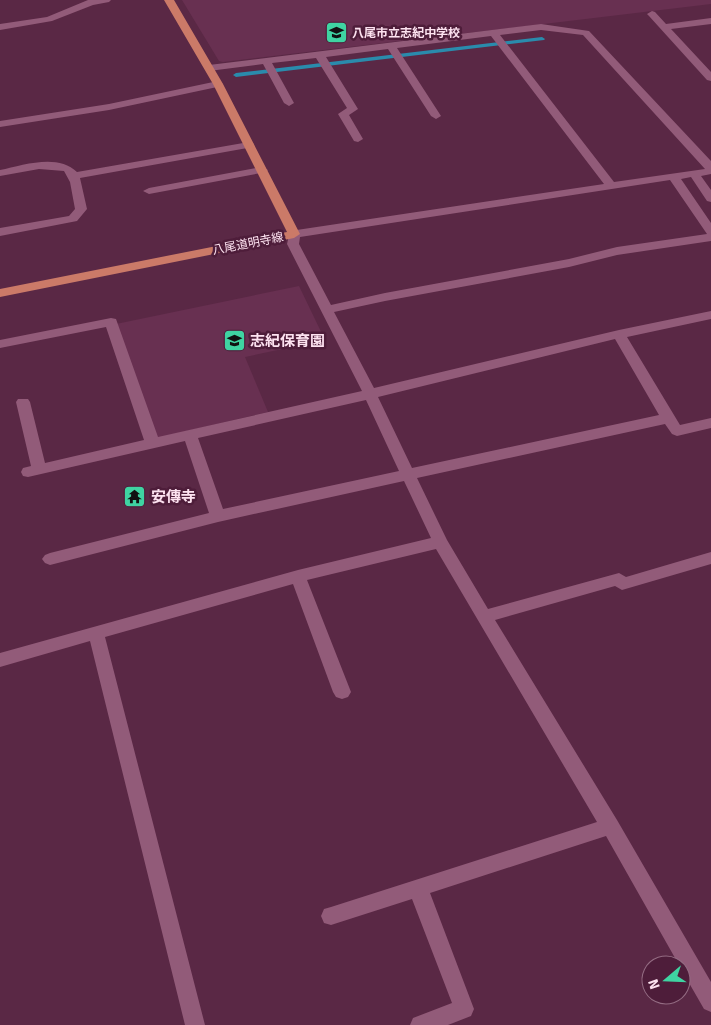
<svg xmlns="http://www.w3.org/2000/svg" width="711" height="1025" viewBox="0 0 711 1025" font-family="Signika,'Noto Sans JP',sans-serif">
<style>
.built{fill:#683051}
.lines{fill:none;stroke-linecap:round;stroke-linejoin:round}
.stream{fill:#2a8bac;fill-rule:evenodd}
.minor{fill:#925b79;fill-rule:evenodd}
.major{fill:#cb7a68;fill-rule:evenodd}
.labels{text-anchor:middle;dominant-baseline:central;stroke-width:5;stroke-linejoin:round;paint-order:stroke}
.far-poi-label{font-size:12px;font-weight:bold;fill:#fde2f0;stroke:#4e1d3a;text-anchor:start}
.far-street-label{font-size:12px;fill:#fde2f0;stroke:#4e1d3a}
.poi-label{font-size:15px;font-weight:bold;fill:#fde2f0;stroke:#4e1d3a;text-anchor:start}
</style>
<rect width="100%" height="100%" fill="#5a2845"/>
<g class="built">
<polygon points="182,0 711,0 711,4 223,62 219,61"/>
<polygon points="299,286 325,340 245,357 268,412 153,439 116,324"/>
</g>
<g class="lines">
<polygon class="stream" points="542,37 545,39 544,40 236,77 233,75 236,73"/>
<g class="minor">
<polygon points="88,0 111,0 109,2 93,5 52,21 0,30 0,24 47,17"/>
<polygon points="652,11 655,12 666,24 711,18 711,24 671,29 711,72 711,81 707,80 649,16 647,14"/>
<path d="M 541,24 L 589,31 L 711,161 L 711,174 L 701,176 L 711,190 L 711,202 L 707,201 L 691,177 L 681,179 L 711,223 L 711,241 L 617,255 L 569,267 L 385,301 L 334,312 L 374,388 L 619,330 L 711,311 L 711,319 L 627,337 L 680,425 L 711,418 L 711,428 L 677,436 L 672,434 L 665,424 L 417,478 L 447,540 L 488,609 L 619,573 L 626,577 L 711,552 L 711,564 L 622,590 L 615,586 L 495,620 L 617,820 L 711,982 L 711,1012 L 704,1009 L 681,969 L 681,965 L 679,965 L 606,836 L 430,893 L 474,1009 L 471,1016 L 448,1025 L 410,1025 L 413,1018 L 452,1003 L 412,899 L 331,925 L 324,923 L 321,916 L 324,909 L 331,907 L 597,822 L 436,549 L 307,580 L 351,692 L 348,697 L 342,699 L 336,697 L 333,692 L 293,584 L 105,637 L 205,1025 L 185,1025 L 90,641 L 0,667 L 0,653 L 298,570 L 431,538 L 404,481 L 218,522 L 50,565 L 45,563 L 42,559 L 45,555 L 50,553 L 209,513 L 185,441 L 28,477 L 23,476 L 21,472 L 23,468 L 31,466 L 16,402 L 18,399 L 28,399 L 30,402 L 45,463 L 144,440 L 106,327 L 0,348 L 0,340 L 111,318 L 116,319 L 158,437 L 362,391 L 287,244 L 290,231 L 604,184 L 491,36 L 397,48 L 441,116 L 436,119 L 431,116 L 388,49 L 326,57 L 358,109 L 349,115 L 363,139 L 358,142 L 354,141 L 338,114 L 347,108 L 316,58 L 272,63 L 294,103 L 289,106 L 284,103 L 263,64 L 209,71 L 204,68 L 209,65 ZM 541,30 L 583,35 L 705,169 L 614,182 L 500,35 ZM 670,180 L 707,234 L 617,247 L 569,259 L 385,293 L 331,305 L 299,244 L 300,237 ZM 615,339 L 659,415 L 412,468 L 378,397 ZM 366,400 L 399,471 L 223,509 L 198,438 Z"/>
<polygon points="218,81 223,84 222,86 109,110 0,127 0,121 109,104"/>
<path d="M 249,142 L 253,143 L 254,145 L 253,147 L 80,178 L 87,209 L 77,221 L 0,236 L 0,228 L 69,216 L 75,209 L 70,182 L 64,171 L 39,169 L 0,176 L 0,170 C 23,165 58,153 77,172 Z"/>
<polygon points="262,167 268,170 266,172 149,194 143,191 149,188"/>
</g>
<polygon class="major" points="164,0 174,0 223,84 300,234 294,238 0,297 0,289 287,232 213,84"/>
</g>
<defs>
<symbol id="school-square" viewBox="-11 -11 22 22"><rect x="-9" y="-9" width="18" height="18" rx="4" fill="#3fd4a2" stroke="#4e1d3a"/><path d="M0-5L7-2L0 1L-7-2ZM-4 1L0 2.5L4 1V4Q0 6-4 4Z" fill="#111"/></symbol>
<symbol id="temple-square" viewBox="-11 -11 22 22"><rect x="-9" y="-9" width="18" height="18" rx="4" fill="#3fd4a2" stroke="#4e1d3a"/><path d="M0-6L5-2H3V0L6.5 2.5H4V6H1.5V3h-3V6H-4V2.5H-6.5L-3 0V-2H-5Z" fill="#111"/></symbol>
</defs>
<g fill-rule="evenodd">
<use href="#school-square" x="324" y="20" width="25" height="25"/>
<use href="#school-square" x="222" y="328" width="25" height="25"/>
<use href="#temple-square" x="122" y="484" width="25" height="25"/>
</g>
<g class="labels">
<g class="far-poi-label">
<text x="352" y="33">八尾市立志紀中学校</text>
</g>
<g class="far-street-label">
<text transform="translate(248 244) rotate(-11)">八尾道明寺線</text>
</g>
<g class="poi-label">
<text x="250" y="341">志紀保育園</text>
<text x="151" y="497">安傳寺</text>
</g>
</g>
<g transform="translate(666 980) rotate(251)"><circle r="24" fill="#4e1d3a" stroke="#946c83"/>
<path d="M0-4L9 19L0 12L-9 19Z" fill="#3fd4a2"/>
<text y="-8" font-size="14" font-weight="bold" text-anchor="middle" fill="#fde2f0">N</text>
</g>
</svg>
